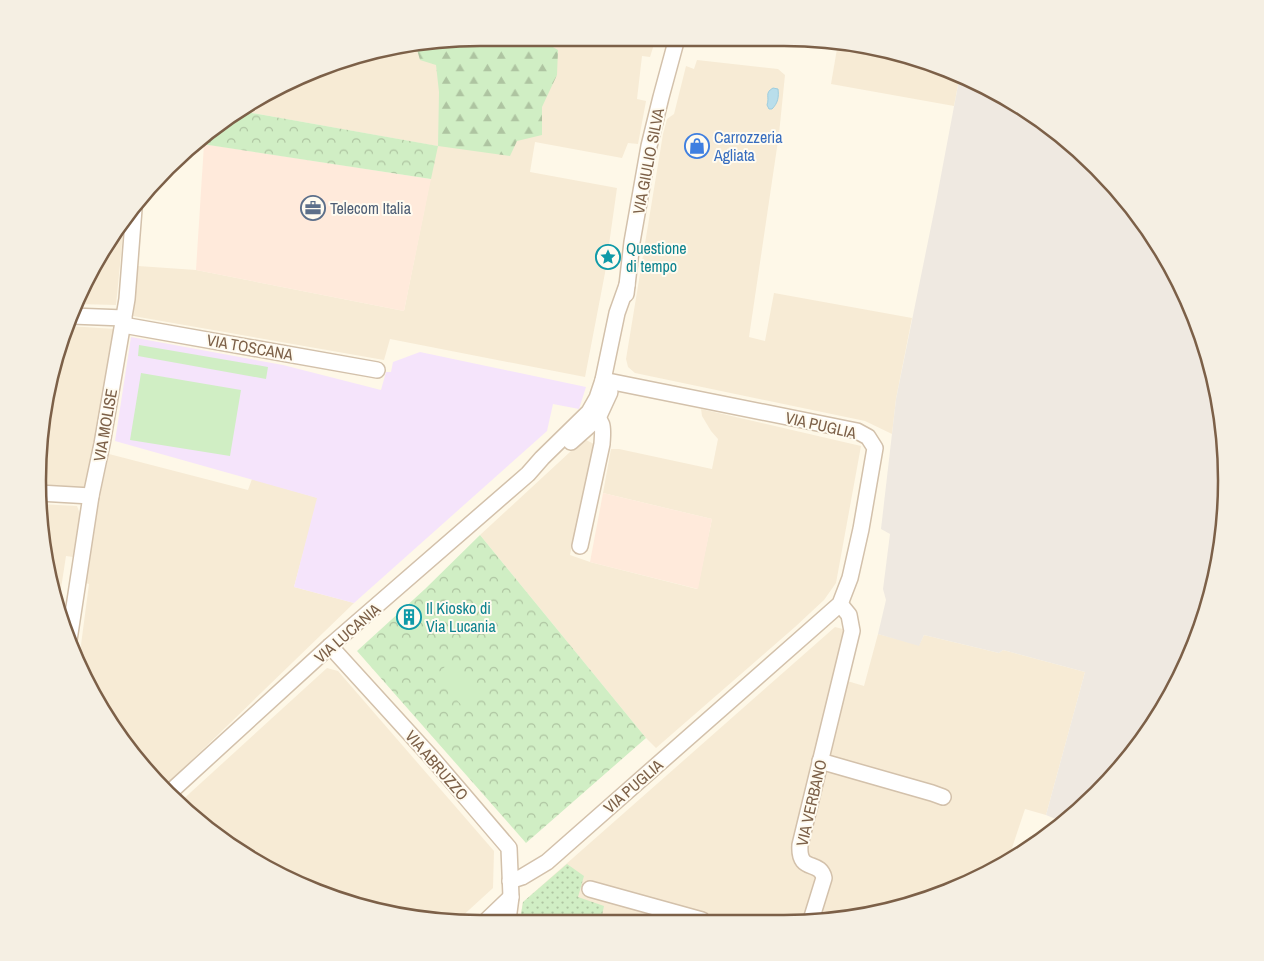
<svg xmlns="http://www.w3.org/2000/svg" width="1264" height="961" viewBox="0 0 1264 961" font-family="'Archivo Narrow',sans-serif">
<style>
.residential{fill:#f7ebd5}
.commercial{fill:#ffeadb}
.industrial{fill:#efe9e1}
.education{fill:#f5e4fb}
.grass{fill:url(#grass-dots)}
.forest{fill:url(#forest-firs)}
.park{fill:url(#park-crowns)}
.pitch{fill:#d0eec4}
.water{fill:#b9deeb;stroke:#9ecdde}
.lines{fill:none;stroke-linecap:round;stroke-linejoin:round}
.street-casing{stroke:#d3c1ab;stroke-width:18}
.street{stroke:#fff;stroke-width:15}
.labels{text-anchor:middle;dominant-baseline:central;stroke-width:4;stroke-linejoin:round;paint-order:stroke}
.shop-label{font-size:16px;fill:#366cbe;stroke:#fffbf0;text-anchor:start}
.street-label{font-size:16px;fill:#7c6048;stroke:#fffbf0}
.service-label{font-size:16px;fill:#4e5e75;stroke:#fffbf0;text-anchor:start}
.culture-label{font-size:16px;fill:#0d838f;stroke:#fffbf0;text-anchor:start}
.rim{fill:none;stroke:#7c6048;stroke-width:2.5}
</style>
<defs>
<pattern id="grass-dots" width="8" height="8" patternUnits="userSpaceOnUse" patternTransform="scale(1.25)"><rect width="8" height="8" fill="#d0eec4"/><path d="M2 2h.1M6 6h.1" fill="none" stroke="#aec4a1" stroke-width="1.8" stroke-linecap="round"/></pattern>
<pattern id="forest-firs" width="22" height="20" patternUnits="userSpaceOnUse" patternTransform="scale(1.25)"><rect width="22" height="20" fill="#d0eec4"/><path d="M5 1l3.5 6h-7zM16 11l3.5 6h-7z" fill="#aec4a1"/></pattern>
<pattern id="park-crowns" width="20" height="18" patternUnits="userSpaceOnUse" patternTransform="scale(1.25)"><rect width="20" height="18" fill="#d0eec4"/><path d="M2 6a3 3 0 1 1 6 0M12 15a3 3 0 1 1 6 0" fill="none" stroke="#aec4a1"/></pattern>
</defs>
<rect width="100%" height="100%" fill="#fef8e8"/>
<g class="residential">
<polygon points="481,38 656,38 650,57 642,56 637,99 646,101 638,144 628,143 622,158 535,142 530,172 617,188 605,273 585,377 390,339 384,360 133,316 138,266 196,270 404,311 437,146 241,111 259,97 366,53"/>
<polygon points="838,43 898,53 959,80 954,106 831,84"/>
<polygon points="697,60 778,69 785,75 779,134 749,337 765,341 774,293 912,318 896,399 892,434 865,421 635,373 628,367 626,359 663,134 667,119 674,114 686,66 694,69"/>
<polygon points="124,224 116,305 77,304 83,284"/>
<polygon points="69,326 115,329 86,488 40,484 46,394"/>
<polygon points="701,409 861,446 836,583 824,600 795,627 656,748 646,738 480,535 584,439 594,444 570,555 590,562 697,589 712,519 603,493 611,449 619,449 712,469 718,439 711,431 702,416"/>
<polygon points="109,454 248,490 252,479 318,498 294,587 354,603 163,788 112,727 79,660 89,584 82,582 87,577 98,504"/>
<polygon points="39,504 77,506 80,514 73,557 66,556 58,608 38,509"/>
<polygon points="835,627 847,630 794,856 819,873 808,920 727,920 588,882 585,895 676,920 520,920 523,902"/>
<polygon points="878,634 919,645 924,635 999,653 1003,650 1085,672 1046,815 1025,809 1008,860 926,900 841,920 815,920 830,868 807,859 803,851 844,680 864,686"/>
<polygon points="327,668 338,671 494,851 493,888 458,920 422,920 338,900 235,849 179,803"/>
</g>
<g class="commercial">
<polygon points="204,144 431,179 404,311 196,270"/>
<polygon points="603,493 712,519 698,589 590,562"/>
</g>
<polygon class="industrial" points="959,80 1030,112 1097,167 1152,234 1193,311 1218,394 1226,480 1218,567 1193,650 1152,726 1097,794 1063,822 1046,815 1085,672 1003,650 999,653 924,635 919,646 878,634 886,600 883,589 890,534 881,529 896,399 936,202"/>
<polygon class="education" points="131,337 283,365 381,390 386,372 391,372 393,362 420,352 586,387 579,409 553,404 547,431 354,603 294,587 317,498 115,441"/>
<polygon class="grass" points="567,864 584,876 578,897 604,906 601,920 520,920 523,902"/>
<polygon class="forest" points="480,38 537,38 558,50 557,75 542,107 542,135 517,141 510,156 438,146 439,92 436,65 420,60 416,46"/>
<g class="park">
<polygon points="241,111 438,146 431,179 202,144"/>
<polygon points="480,535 646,738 526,843 357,651 425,589"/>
</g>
<g class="pitch">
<polygon points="139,345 268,367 266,379 138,356"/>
<polygon points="141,373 241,390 230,456 130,440"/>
<polygon points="450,662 480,694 465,709 435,676"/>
</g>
<path class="water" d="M 773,88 L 778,89 C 779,97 778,103 772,109 L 769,109 L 767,105 C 770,97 764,93 773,88 Z"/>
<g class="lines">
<defs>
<g id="street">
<polyline points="626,294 632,242 649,146 661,97 677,38"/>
<polyline points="72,316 124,318"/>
<polyline points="123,325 377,370"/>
<polyline points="571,442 598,418 610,392"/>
<polyline points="39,493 91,496"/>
<path d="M 580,546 L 602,444 C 603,427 605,422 590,413"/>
<polyline points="69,640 91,496 102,444 127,299 134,209"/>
<polyline points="330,646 432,758 509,848 511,897 508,920"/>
<polyline points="820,761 932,793 943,797"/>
<polyline points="168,794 330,646 528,474 542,458 589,412 597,398 603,380 617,313 627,285"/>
<polyline points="510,881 522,877 547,862 840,604 850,578 861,529 875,448 868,437 857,431 603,380"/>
<polyline points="590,889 702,920"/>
<polyline points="487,920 511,897"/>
<path d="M 811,920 L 824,878 C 820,859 798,874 800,845 L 852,631 L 849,615 L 840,604"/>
</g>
</defs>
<use href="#street" class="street-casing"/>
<use href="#street" class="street"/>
</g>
<defs>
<symbol id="shop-ring" viewBox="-11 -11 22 22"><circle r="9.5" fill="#fffbf0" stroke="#3f7fe0" stroke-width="1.5"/><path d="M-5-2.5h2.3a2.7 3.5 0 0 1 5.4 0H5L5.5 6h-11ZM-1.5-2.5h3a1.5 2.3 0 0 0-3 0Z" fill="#3f7fe0"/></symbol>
<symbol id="office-ring" viewBox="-11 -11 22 22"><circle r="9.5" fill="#fffbf0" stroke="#5c6f8a" stroke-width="1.5"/><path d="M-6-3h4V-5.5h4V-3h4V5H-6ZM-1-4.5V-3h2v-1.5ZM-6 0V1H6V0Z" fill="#5c6f8a"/></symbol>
<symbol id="sight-ring" viewBox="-11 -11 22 22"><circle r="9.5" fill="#fffbf0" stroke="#0f9aa8" stroke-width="1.5"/><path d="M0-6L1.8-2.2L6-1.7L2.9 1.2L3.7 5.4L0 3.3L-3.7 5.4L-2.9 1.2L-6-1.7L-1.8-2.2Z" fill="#0f9aa8"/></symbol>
<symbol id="building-ring" viewBox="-11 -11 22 22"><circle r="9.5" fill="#fffbf0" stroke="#0f9aa8" stroke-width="1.5"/><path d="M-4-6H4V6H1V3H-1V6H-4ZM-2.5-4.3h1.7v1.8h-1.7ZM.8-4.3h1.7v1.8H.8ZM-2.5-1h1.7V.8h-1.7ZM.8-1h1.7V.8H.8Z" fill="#0f9aa8"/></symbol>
</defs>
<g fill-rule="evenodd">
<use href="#shop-ring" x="683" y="132" width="28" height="28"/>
<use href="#office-ring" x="299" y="194" width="28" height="28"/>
<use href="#sight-ring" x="594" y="243" width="28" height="28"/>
<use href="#building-ring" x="395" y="603" width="28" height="28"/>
</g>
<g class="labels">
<g class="shop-label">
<text x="714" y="137">Carrozzeria<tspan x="714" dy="18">Agliata</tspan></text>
</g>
<g class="street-label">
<text transform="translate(648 161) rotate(-79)">VIA GIULIO SILVA</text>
<text transform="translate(250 347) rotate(10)">VIA TOSCANA</text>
<text transform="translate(105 425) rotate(-80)">VIA MOLISE</text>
<text transform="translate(821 425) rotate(13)">VIA PUGLIA</text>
<text transform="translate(347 633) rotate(-41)">VIA LUCANIA</text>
<text transform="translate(437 765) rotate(49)">VIA ABRUZZO</text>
<text transform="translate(633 786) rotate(-41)">VIA PUGLIA</text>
<text transform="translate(811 803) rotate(-77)">VIA VERBANO</text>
</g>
<g class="service-label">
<text x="330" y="208">Telecom Italia</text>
</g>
<g class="culture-label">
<text x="626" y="248">Questione<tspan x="626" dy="18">di tempo</tspan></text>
<text x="426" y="608">Il Kiosko di<tspan x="426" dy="18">Via Lucania</tspan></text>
</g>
</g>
<path d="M0 0H1264V961H0ZM480 46H784A434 434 0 0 1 1218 480V481A434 434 0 0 1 784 915H480A434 434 0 0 1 46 481V480A434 434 0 0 1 480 46Z" fill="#f5efe3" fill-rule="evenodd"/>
<path class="rim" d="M480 46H784A434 434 0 0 1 1218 480V481A434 434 0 0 1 784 915H480A434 434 0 0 1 46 481V480A434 434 0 0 1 480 46Z"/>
</svg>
